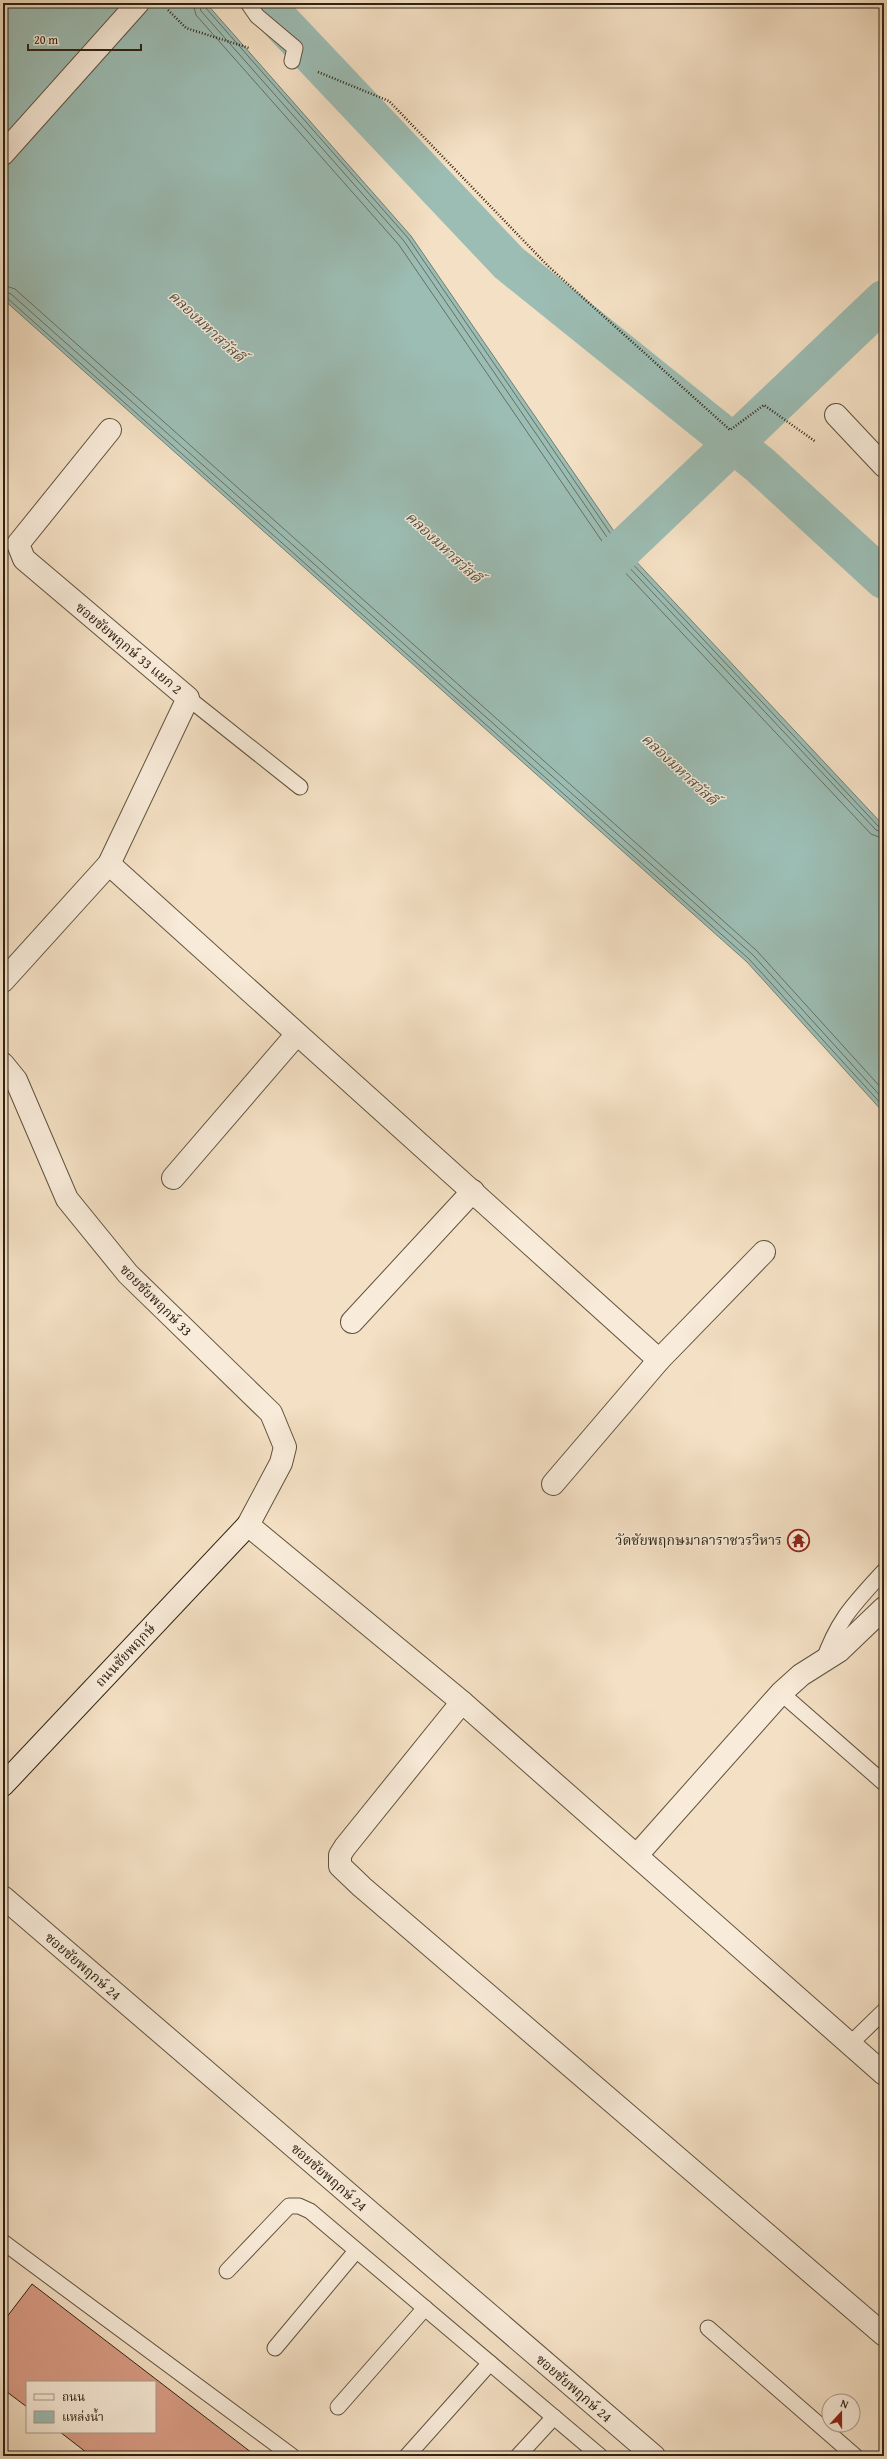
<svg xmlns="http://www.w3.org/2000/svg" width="887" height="2459" viewBox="0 0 887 2459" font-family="'Gentium Book Plus','Noto Serif Thai',serif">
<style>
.water{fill:#9cbdb4;stroke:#707f73}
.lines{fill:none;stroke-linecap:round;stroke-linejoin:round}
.shore{stroke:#667063;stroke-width:1}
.canal{stroke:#9cbdb4;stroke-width:40}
.building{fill:#d99c85;stroke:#2f2212}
.lane-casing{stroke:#60523e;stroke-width:17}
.street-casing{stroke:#60523e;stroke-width:24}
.secondary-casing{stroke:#2f2212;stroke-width:24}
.path{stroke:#2f2212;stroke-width:2.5;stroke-dasharray:1 2;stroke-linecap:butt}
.lane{stroke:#f8ebd9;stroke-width:15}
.street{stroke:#f8ebd9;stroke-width:22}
.secondary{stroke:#f8ebd9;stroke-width:22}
.labels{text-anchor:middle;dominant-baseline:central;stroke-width:3;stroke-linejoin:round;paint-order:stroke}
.street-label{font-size:14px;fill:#2f2212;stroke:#f8ebd9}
.poi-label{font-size:14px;fill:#2f2212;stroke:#f8ebd9;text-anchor:end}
.water-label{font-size:15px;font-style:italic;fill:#505043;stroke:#f8ebd9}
</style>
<rect width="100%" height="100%" fill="#f4e0c4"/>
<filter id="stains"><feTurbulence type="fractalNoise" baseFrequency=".005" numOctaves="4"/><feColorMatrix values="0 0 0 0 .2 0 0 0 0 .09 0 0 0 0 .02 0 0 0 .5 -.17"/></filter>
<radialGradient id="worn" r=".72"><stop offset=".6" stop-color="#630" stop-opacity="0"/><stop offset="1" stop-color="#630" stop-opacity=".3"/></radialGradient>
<polygon class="water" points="3,3 206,3 411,236 631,556 884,826 884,1113 747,962 3,299"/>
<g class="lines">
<g class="shore">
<polyline points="193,3 196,15 399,245 619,566 871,834 884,839"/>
<polyline points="199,3 201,11 404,241 624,562 876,830 884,833"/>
<polyline points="204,3 205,7 408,238 628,559 879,827 884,828"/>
<polyline points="3,285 15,289 757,951 884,1091"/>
<polyline points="3,291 11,294 753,955 884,1100"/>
<polyline points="3,296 7,298 749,959 884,1107"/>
</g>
<g class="canal">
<polyline points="263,3 509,263 760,465 884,579"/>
<polyline points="584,586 884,300"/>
</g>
</g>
<polygon class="building" points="32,2284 256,2456 91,2456 60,2432 155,2432 155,2382 27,2382 27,2407 3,2389 3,2322"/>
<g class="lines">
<defs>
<g id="lane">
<polyline points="248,3 257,16 295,48 292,61"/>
<polyline points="188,698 300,787"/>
<path d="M 823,1662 C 838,1619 854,1604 884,1571"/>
<polyline points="781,1693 884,1783"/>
<polyline points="849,2045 884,2011"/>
<polyline points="3,2242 292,2456"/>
<polyline points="227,2271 289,2206 299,2206 310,2211 600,2456"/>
<polyline points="708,2328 855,2456"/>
<polyline points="275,2348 356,2251"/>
<polyline points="338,2407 425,2308"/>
<polyline points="407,2456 490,2363"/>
<polyline points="518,2456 554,2417"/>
</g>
<g id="street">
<polyline points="3,154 138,3"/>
<polyline points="836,415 884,466"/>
<polyline points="109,864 659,1360 553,1484"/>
<polyline points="3,981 109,864 188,698 24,559 18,544 110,430"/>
<polyline points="3,1064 16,1080 67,1199 128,1274 271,1413 285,1447 281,1463 248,1525 462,1702 884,2074"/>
<polyline points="173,1178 297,1034"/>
<polyline points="352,1322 473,1191"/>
<polyline points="659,1360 764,1252"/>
<polyline points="462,1702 345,1847 340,1855 340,1866 362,1887 884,2335"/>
<polyline points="637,1855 781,1693 801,1675 839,1651 884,1608"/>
<polyline points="3,1897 654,2456"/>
</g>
<polyline id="secondary" points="3,1785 248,1525"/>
</defs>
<use href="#lane" class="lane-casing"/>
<use href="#street" class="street-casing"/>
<use href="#secondary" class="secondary-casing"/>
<g class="path">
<polyline points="168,10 186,28 249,48"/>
<polyline points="318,72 389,101 549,267 730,430 764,405 816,442"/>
</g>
<use href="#lane" class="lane"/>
<use href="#street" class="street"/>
<use href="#secondary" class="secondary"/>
</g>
<defs>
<symbol id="temple-ring" viewBox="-11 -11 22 22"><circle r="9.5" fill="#f8ebd9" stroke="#8f2418" stroke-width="1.5"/><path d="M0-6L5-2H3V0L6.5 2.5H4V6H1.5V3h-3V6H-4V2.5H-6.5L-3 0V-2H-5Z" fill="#8f2418"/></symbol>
</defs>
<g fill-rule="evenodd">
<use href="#temple-ring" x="786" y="1528" width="25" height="25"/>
</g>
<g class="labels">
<g class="street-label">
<text transform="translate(129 648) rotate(40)">ซอยชัยพฤกษ์ 33 แยก 2</text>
<text transform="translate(156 1300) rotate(45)">ซอยชัยพฤกษ์ 33</text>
<text transform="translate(125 1655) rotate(-47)">ถนนชัยพฤกษ์</text>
<text transform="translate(83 1966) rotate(41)">ซอยชัยพฤกษ์ 24</text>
<text transform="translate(329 2177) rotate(41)">ซอยชัยพฤกษ์ 24</text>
<text transform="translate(574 2388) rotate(41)">ซอยชัยพฤกษ์ 24</text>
</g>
<g class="poi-label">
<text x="782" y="1540">วัดชัยพฤกษมาลาราชวรวิหาร</text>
</g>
<g class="water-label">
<text transform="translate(207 326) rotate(43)">คลองมหาสวัสดิ์</text>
<text transform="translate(444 547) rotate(43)">คลองมหาสวัสดิ์</text>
<text transform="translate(680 769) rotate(43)">คลองมหาสวัสดิ์</text>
</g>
</g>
<rect width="887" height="2459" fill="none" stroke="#f4e0c4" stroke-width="16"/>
<rect x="4" y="4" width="879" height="2451" fill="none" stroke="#2f2212" stroke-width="2"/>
<rect x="8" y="8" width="871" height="2443" fill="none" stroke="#2f2212"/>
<rect x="26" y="2381" width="130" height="52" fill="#f8ebd9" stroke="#a89b89"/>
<rect x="34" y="2394" width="20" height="6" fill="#f8ebd9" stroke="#a89b89"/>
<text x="62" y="2401" font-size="12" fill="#2f2212">ถนน</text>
<rect x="34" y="2411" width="20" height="12" fill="#9cbdb4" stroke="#a89b89"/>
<text x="62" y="2421" font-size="12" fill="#2f2212">แหล่งน้ำ</text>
<g transform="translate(841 2413) rotate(21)"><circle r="19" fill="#f8ebd9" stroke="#a89b89"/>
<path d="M0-3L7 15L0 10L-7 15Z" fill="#8f2418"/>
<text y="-6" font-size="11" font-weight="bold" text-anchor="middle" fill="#2f2212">N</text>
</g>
<path d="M28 44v6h113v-6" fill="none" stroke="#2f2212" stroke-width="2"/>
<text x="34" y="44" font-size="12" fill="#2f2212" stroke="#f8ebd9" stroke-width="3" paint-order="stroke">20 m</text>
<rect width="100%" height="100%" filter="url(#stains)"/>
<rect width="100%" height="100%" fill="url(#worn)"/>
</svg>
